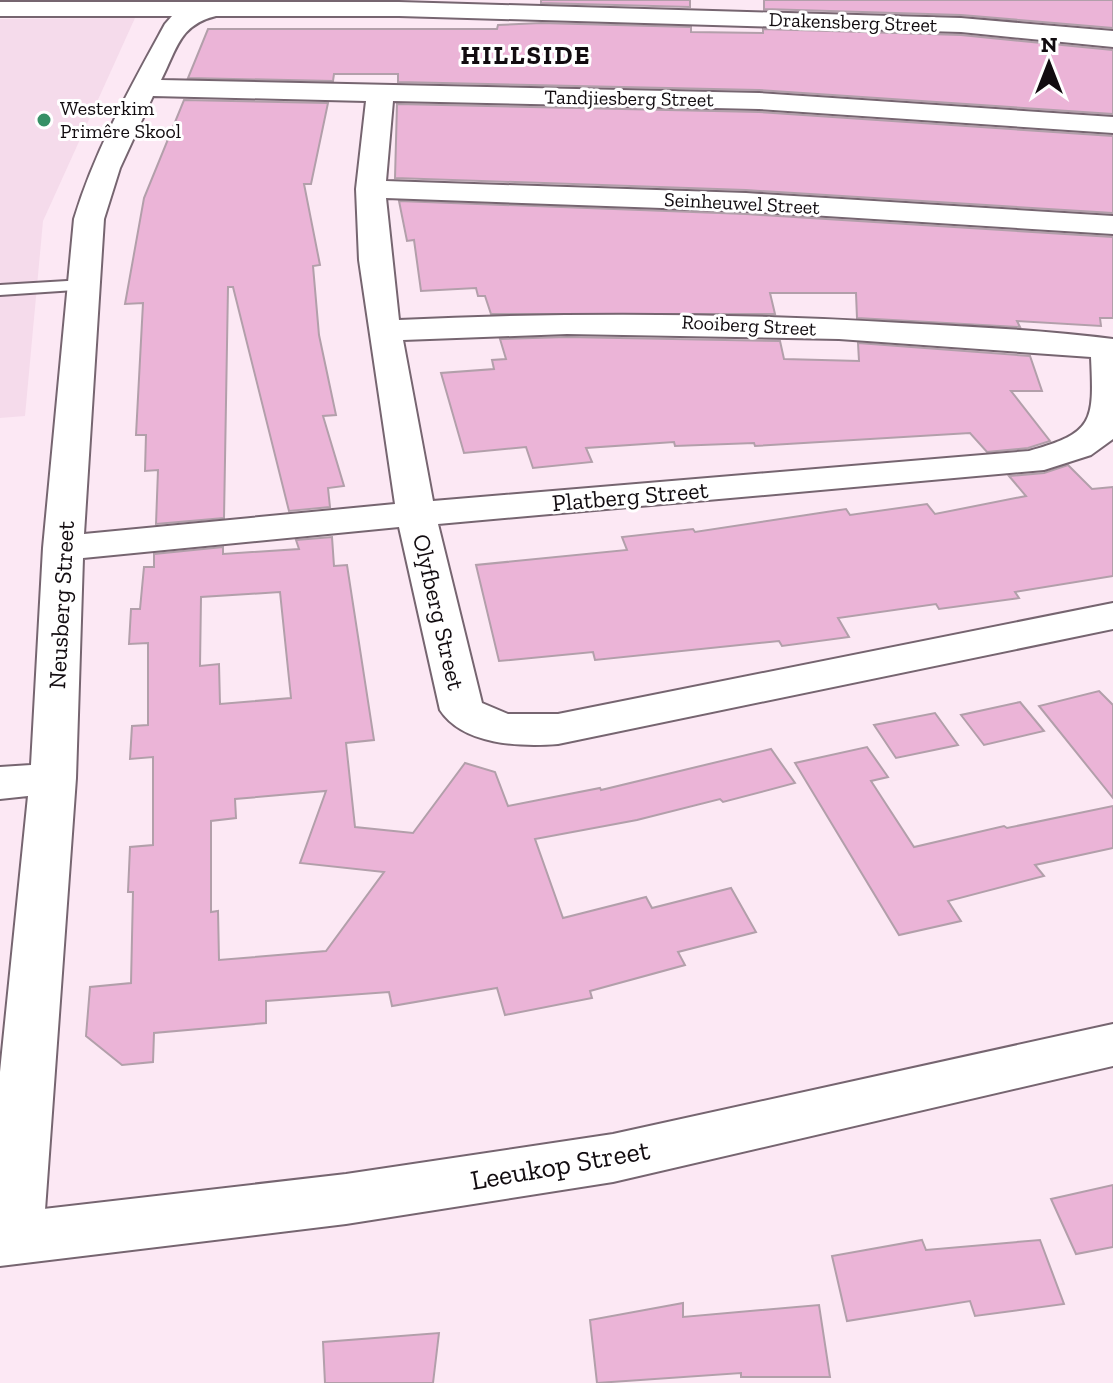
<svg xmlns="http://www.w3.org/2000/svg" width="1113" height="1383" viewBox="0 0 1113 1383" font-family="'Zilla Slab',serif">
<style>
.built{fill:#f5dbeb}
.building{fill:#ebb4d7;stroke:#b29faa;stroke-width:2;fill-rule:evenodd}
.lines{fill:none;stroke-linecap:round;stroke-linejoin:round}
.lane-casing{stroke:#766570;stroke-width:4}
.street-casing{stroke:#766570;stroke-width:4}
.secondary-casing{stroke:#766570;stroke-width:4}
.lane{fill:#fff;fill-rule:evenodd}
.street{fill:#fff;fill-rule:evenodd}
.secondary{fill:#fff;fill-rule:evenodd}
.poi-dot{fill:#369066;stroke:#fff;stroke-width:3}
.labels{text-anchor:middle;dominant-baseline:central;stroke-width:6;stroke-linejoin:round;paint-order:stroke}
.far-street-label{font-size:20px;fill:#120c10;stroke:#fff}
.far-poi-label{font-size:20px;fill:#120c10;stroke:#fff;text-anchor:start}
.street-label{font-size:24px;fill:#120c10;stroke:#fff}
.far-district-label{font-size:26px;font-weight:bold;letter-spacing:2px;fill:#120c10;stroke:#fff}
.near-street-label{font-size:28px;fill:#120c10;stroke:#fff}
</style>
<rect width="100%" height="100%" fill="#fce8f4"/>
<polygon class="built" points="135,18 43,221 25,416 0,418 0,19"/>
<g class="building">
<polygon points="541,0 690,0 690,7 541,3"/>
<polygon points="764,0 1113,0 1113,28 961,15 764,9"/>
<polygon points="541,23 691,27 691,32 763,33 763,29 961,35 1113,50 1113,114 759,90 398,82 398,74 334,74 333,81 188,78 208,29 497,29 498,25"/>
<polygon points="184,100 328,103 311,184 304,184 320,265 313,266 319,335 336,415 323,416 344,486 328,488 330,507 289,511 233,287 228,287 224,518 156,524 158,470 145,471 146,435 136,435 143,303 125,304 144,198"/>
<polygon points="397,104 759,112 1113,136 1113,213 746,190 395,178"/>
<polygon points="399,201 746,214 1113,237 1113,318 1100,318 1101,326 1017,321 1020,327 857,318 856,293 770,293 775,314 491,314 485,296 478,296 476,288 421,291 414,240 407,241"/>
<polygon points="567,337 780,341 784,359 859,361 858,343 1030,356 1042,391 1011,391 1050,441 1028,448 987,452 970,433 755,446 754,443 675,446 674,442 586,448 592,462 533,468 526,447 464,453 441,373 494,369 492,360 506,359 500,339"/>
<polygon points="1068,465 1092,489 1113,487 1113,576 1015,592 1019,598 939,609 936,604 838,618 849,637 782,646 779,641 595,660 593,652 499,661 476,565 627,550 622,537 693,529 695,532 846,509 850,515 927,504 935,514 1026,496 1009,476 1044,473"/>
<path d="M 332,537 L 334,566 L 347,565 L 374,740 L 346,743 L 355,827 L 413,833 L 465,763 L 495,772 L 508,806 L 600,788 L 601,790 L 771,749 L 795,783 L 723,802 L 720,799 L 637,820 L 535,839 L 563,918 L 646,897 L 652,908 L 731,888 L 756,932 L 678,952 L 685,965 L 590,991 L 592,998 L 505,1015 L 497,988 L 392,1006 L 389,992 L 266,1001 L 266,1023 L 154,1033 L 153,1062 L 122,1065 L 86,1036 L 90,987 L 131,983 L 133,892 L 128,892 L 130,847 L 153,845 L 153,757 L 130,759 L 132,726 L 148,725 L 148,643 L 129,644 L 131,609 L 140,609 L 144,567 L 154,567 L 154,554 L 223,547 L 223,554 L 299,549 L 296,540 ZM 280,592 L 291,698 L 220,704 L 219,664 L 200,666 L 201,597 ZM 326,791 L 300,863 L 384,872 L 326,951 L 219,960 L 218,911 L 211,912 L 211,821 L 236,818 L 235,799 Z"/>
<polygon points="1099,691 1113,705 1113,798 1039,706"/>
<polygon points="1020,702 1044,731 984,745 961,715"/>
<polygon points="935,713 958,745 896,758 874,725"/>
<polygon points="867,747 888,777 871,781 914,847 1004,826 1007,828 1113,806 1113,848 1035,865 1044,876 948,901 961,921 899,935 795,763"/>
<polygon points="1113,1185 1113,1247 1076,1254 1051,1199"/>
<polygon points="922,1240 926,1250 1040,1240 1064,1304 975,1316 970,1301 847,1321 832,1256"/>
<polygon points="683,1303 683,1317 819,1305 830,1377 741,1377 741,1373 597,1383 590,1320"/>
<polygon points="439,1333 433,1383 325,1383 323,1342"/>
</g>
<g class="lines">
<defs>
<polygon id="lane" points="84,280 93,285 90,289 0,295 0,285"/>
<path id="street" d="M 0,2 L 399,2 L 961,18 L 1113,31 L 1113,47 L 961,32 L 399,16 L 216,16 C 179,25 177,49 161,80 L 759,93 L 1113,117 L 1113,133 L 759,109 L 393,101 L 386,181 L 746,193 L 1113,216 L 1113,234 L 746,211 L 386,198 L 399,320 C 567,312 734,313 902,323 C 972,327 1044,330 1113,339 L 1113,439 L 1091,455 L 1044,470 L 438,524 L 482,703 L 508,714 L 558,714 L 1113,603 L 1113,629 L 558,744 C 520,747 463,745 440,710 L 399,527 L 83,558 L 76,778 L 43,1238 L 34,1256 L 13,1264 L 0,1259 L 0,1072 L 28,796 L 0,799 L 0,767 L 31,765 L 43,548 L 74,219 C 95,150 130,88 165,24 L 172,16 L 0,16 ZM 153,96 L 366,101 L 356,189 L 359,260 L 395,504 L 84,534 L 104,219 L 120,168 ZM 567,334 L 839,339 L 1091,357 C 1094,422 1094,433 1029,451 L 433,501 L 403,340 Z"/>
<polygon id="secondary" points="1113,1024 1113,1066 613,1182 346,1224 0,1266 0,1214 346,1174 613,1134"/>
</defs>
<use href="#lane" class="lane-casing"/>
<use href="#street" class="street-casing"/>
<use href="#secondary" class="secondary-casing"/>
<use href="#lane" class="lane"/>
<use href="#street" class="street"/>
<use href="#secondary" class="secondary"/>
</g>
<circle class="poi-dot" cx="44" cy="120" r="8"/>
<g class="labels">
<g class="far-street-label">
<text transform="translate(853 22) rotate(2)">Drakensberg Street</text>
<text transform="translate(629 98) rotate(1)">Tandjiesberg Street</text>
<text transform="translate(742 203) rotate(3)">Seinheuwel Street</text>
<text transform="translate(749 325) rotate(3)">Rooiberg Street</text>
</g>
<g class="far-poi-label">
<text x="60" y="108">Westerkim<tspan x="60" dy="23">Primêre Skool</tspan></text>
</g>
<g class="street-label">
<text transform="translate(630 496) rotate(-5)">Platberg Street</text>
<text transform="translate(61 605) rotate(-87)">Neusberg Street</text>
<text transform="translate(439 612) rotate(77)">Olyfberg Street</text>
</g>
<g class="far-district-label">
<text x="526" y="55">HILLSIDE</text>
</g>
<g class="near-street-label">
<text transform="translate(560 1165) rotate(-10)">Leeukop Street</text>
</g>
</g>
<g transform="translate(1049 64)" stroke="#ffffff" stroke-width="6" paint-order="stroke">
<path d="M0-6L14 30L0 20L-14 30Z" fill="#120c10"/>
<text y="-12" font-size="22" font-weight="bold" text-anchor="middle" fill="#120c10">N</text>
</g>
</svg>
